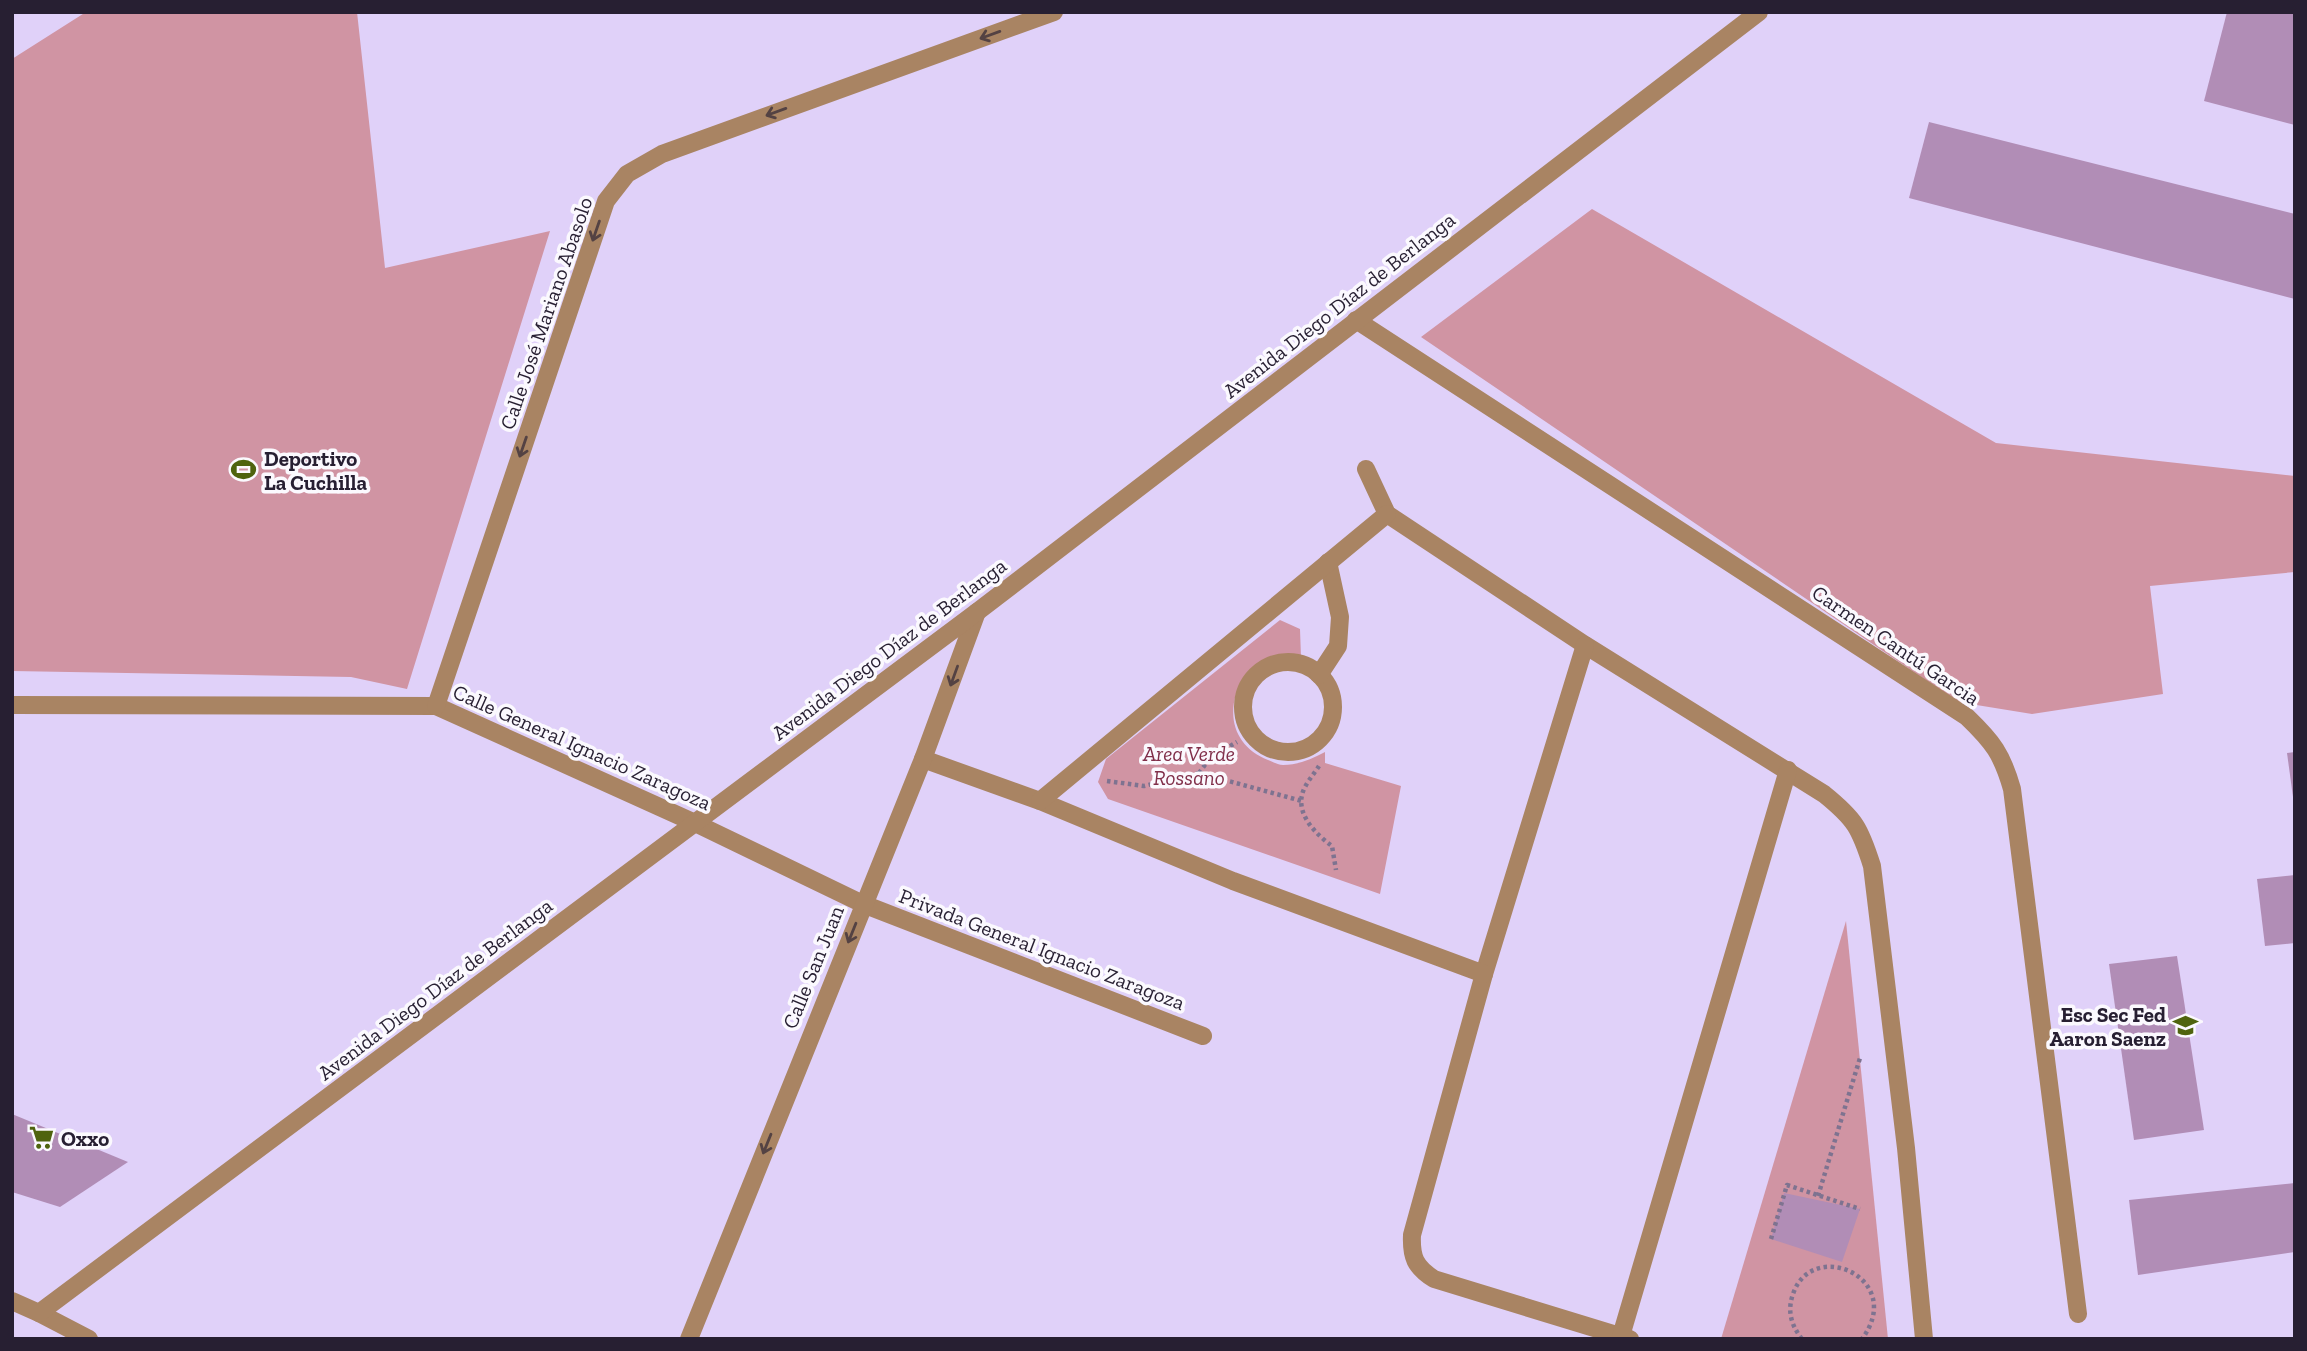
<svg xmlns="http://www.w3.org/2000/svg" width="2307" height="1351" viewBox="0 0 2307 1351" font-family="'Zilla Slab',serif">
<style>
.green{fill:#d094a3}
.building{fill:#b18db6}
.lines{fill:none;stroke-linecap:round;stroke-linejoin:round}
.path{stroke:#7e7390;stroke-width:4.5;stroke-dasharray:3.5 3.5;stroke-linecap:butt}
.service{stroke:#a98463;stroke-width:18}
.minor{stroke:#a98463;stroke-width:18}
.tertiary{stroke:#a98463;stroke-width:18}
.oneway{stroke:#544243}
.labels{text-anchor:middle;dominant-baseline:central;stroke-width:7;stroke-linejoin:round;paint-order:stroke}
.street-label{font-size:21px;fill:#271f32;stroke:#fbf9fe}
.poi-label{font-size:21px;font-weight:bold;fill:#271f32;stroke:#fbf9fe;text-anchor:start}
.park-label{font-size:21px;font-style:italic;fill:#802f4a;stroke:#fbf9fe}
</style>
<rect width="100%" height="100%" fill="#e0d1f9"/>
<g class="green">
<polygon points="86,12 357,12 385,268 550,231 407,689 351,677 12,671 12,59"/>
<polygon points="1592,209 1996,443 2295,476 2295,572 2150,586 2163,694 2032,714 1958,702 1421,337"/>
<path d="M 1280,620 L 1300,629 L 1301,658 C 1285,660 1268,660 1254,668 C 1243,675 1240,683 1236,694 C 1227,724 1240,749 1268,760 C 1273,762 1278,765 1283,765 C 1298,765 1312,759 1325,752 L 1325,763 L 1401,786 L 1380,894 L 1108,799 L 1098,782 L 1106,759 Z"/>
<polygon points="1846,921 1888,1339 1721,1339"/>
</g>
<g class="building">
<polygon points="2227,12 2295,12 2295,125 2204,101"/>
<polygon points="1929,122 2295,214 2295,299 1909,198"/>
<polygon points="2295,752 2295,797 2293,797 2287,753"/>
<polygon points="2295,875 2295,943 2265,946 2257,879"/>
<polygon points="2177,956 2204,1130 2134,1140 2109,964"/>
<polygon points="12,1114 128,1162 60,1207 12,1192"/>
<polygon points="2295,1183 2295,1252 2138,1275 2129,1200"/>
<polygon points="1784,1193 1860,1209 1842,1262 1771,1239"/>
</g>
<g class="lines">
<g class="path">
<path d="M 1319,766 C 1314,774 1304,785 1302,795 C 1297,816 1317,835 1332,846 L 1336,870"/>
<polyline points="1199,773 1210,758 1237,742"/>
<polyline points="1107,781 1144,786 1199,773 1302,801"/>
<polyline points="1818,1196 1860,1058"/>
<polyline points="1771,1239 1787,1185 1860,1209"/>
<path d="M 1802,1339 C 1791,1325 1787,1311 1793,1294 C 1812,1237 1907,1278 1862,1339"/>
</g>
<path class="service" d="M 1356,320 L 1967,717 C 1993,742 2002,754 2012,789 L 2078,1314"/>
<g class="minor">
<path d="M 1366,469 L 1387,514 L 1585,645 L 1824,794 C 1855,819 1860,828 1872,866 L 1906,1148 L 1924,1339"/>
<path d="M 1585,645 L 1484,974 L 1412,1235 C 1411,1257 1415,1267 1434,1279 L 1630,1339"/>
<circle cx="1288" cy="707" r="45"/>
<polyline points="1319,675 1338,646 1340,617 1328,562"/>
<polyline points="12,705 436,706 695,823 863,904 1203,1036"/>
<polyline points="436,706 606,201 627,174 662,154 1054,12"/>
<polyline points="923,759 1040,801 1233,881 1484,974"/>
<polyline points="1040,801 1387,514"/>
<polyline points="39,1313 89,1339"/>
<polyline points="1621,1336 1788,770"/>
<polyline points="689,1339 923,759 977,612"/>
</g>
<polyline class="tertiary" points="12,1301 39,1313 977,612 1759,12"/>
</g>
<defs><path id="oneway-shaft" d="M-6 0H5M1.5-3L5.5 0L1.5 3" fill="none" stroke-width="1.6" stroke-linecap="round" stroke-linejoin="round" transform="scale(1.75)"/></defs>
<g class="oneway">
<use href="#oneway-shaft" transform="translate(990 35) rotate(160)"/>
<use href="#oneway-shaft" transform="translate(776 112) rotate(160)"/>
<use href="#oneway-shaft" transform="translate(596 231) rotate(109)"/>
<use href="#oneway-shaft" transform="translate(523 447) rotate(109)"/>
<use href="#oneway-shaft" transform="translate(954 676) rotate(110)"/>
<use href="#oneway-shaft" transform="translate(852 933) rotate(112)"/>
<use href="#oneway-shaft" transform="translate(767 1144) rotate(112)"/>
</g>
<defs>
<symbol id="stadium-bare" viewBox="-9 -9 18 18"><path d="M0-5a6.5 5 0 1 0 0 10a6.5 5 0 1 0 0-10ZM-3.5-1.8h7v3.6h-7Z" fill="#4f630e" stroke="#fbf9fe" stroke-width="2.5" paint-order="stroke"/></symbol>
<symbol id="school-bare" viewBox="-9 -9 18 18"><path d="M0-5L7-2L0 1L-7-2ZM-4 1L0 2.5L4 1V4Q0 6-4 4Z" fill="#4f630e" stroke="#fbf9fe" stroke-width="2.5" paint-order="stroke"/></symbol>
<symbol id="supermarket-bare" viewBox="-9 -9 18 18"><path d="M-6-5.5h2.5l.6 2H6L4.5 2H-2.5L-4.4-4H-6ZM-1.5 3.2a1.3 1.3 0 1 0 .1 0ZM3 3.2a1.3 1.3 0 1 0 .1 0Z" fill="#4f630e" stroke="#fbf9fe" stroke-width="2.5" paint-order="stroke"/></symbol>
</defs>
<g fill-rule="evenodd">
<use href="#stadium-bare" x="226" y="452" width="35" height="35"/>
<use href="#school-bare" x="2168" y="1008" width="35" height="35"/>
<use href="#supermarket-bare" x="24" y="1120" width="35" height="35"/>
</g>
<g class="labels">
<g class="street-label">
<text transform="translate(1339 305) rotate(-38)">Avenida Diego Díaz de Berlanga</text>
<text transform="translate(546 313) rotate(-71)">Calle José Mariano Abasolo</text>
<text transform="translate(1896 645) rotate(34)">Carmen Cantú Garcia</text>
<text transform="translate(889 649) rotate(-37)">Avenida Diego Díaz de Berlanga</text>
<text transform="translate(582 747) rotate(24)">Calle General Ignacio Zaragoza</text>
<text transform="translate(1042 949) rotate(21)">Privada General Ignacio Zaragoza</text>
<text transform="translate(813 967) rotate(-68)">Calle San Juan</text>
<text transform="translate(435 989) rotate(-37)">Avenida Diego Díaz de Berlanga</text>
</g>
<g class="poi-label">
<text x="264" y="458">Deportivo<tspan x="264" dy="24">La Cuchilla</tspan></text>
<text x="2166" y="1014" text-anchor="end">Esc Sec Fed<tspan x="2166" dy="24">Aaron Saenz</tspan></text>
<text x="61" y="1138">Oxxo</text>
</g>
<g class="park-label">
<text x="1189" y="753">Area Verde<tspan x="1189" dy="24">Rossano</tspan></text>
</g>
</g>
<rect width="2307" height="1351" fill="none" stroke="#271f32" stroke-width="28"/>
</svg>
